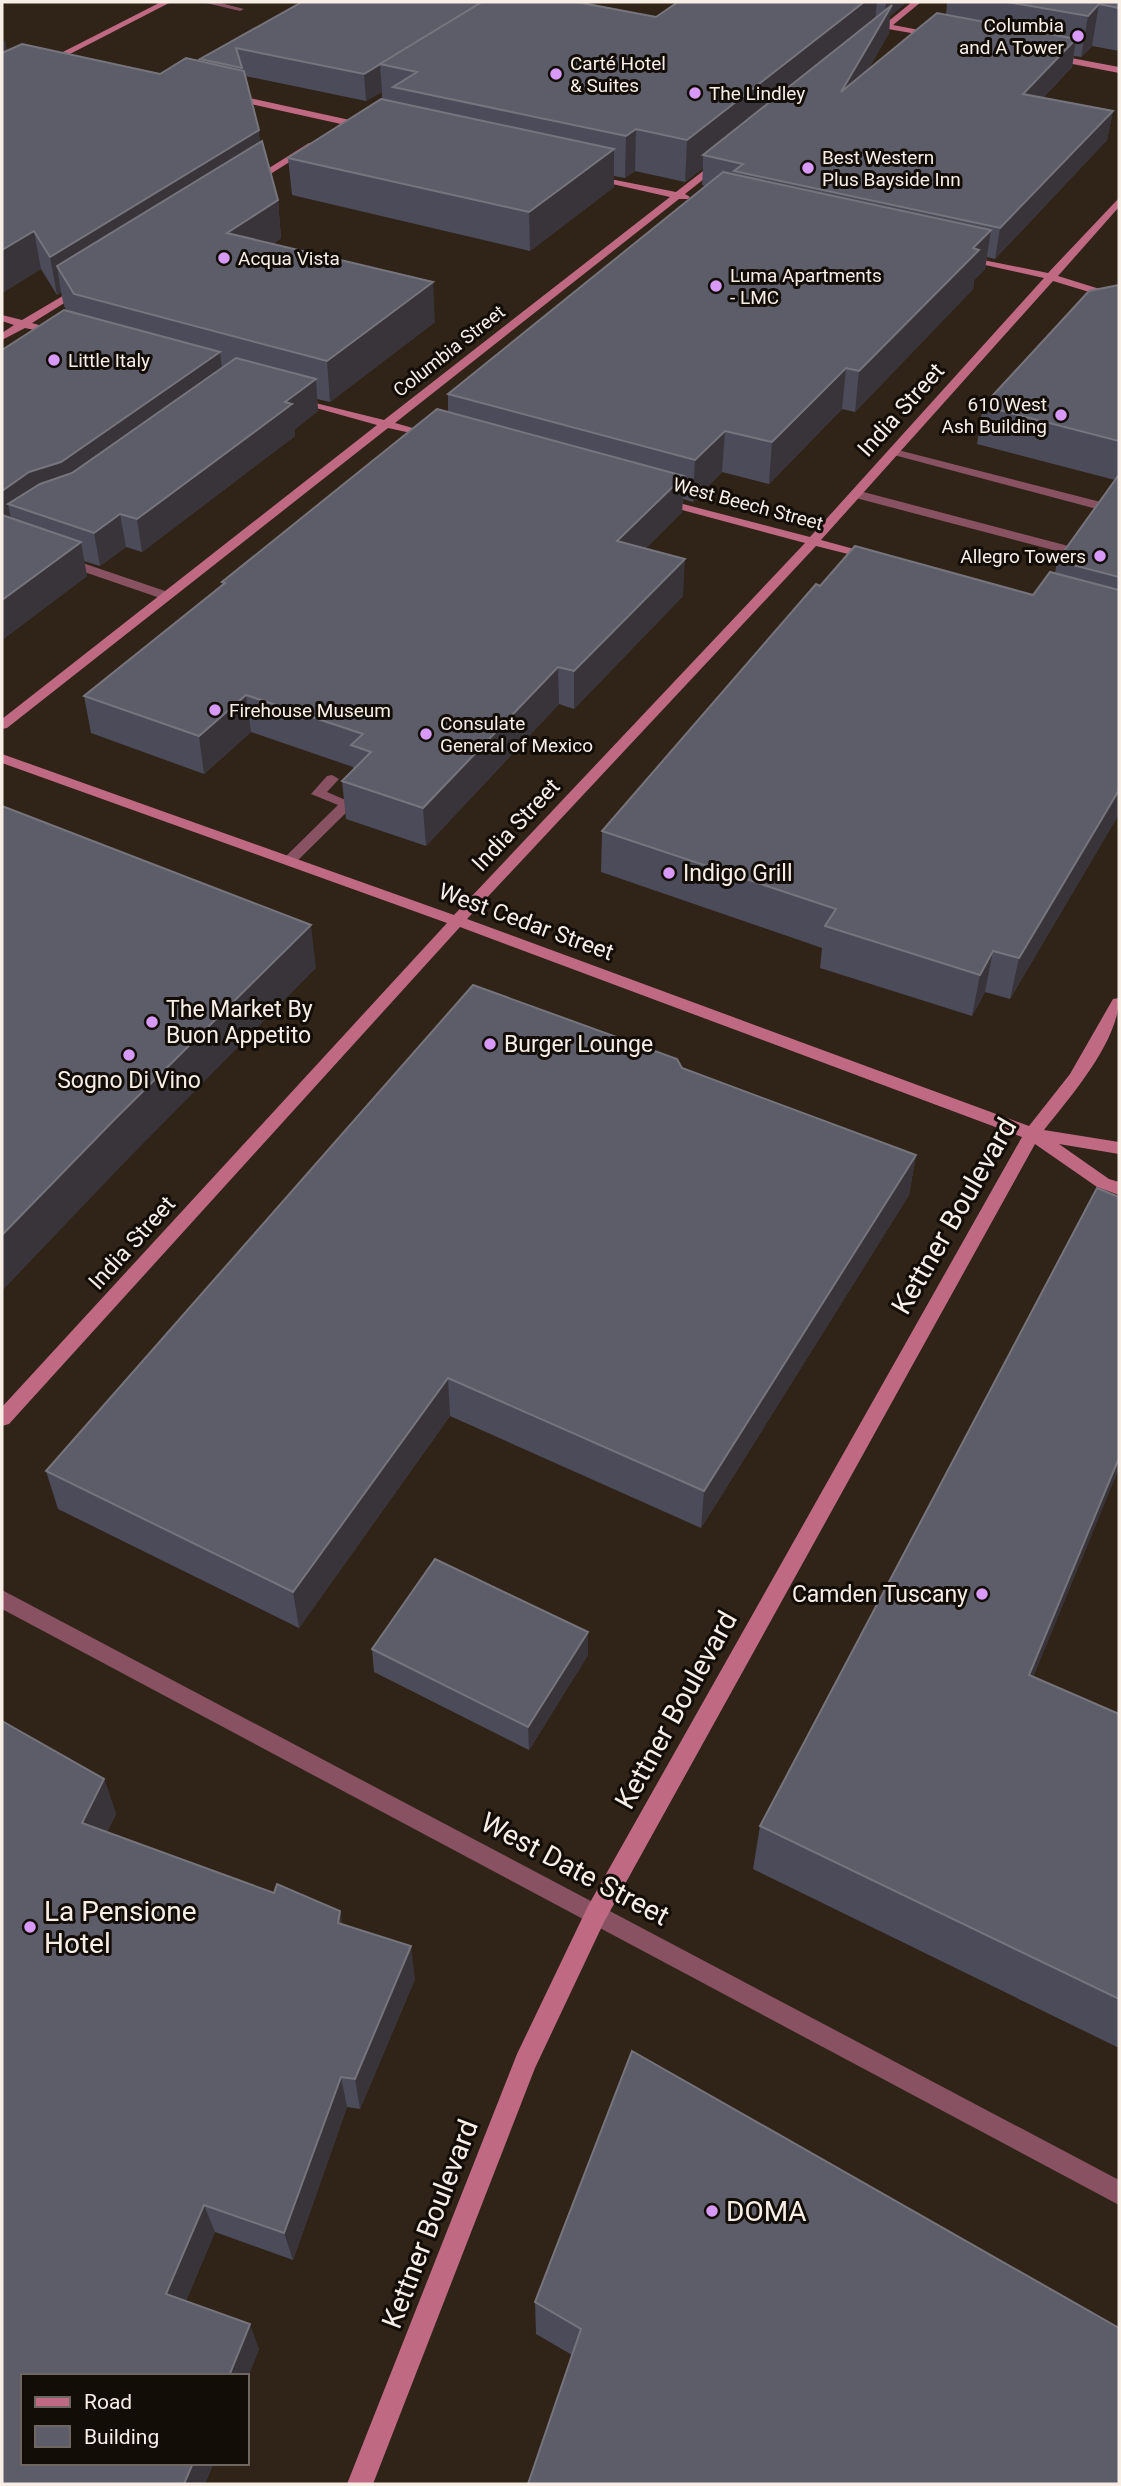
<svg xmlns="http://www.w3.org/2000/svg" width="1121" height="2486" viewBox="0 0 1121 2486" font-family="Roboto,sans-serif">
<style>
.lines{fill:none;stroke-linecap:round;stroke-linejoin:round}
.lane{fill:#885262;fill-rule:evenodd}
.street{fill:#885262;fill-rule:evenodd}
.secondary{fill:#bf6983;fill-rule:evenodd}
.wall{fill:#4b4b5a}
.shaded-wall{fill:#383439}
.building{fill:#5d5d69;stroke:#76747c;stroke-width:2}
.poi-dot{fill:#d89af8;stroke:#130d08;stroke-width:2.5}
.labels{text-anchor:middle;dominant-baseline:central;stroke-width:6;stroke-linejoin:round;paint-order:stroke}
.far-poi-label{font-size:19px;fill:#f7eee6;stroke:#130d08;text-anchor:start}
.far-street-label{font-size:19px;fill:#f7eee6;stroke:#130d08}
.street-label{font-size:23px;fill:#f7eee6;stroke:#130d08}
.poi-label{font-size:23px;fill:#f7eee6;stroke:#130d08;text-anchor:start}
.near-street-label{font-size:28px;fill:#f7eee6;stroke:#130d08}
.near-poi-label{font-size:28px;fill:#f7eee6;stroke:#130d08;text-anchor:start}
</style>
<rect width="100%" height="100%" fill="#302317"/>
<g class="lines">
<g class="lane">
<polygon points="202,2 217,2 244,9 240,11"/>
<polygon points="894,449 1116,506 1118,509 1112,513 890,454 888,452"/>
<polygon points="856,490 1076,548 1078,551 1072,555 852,497 852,491"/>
<polygon points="65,557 171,593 173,596 163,599 61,564 61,558"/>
<polygon points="332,775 339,779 327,792 355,804 294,864 284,864 284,858 338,805 311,794 327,776"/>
</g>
<polygon class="street" points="2,1590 1119,2180 1119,2205 2,1609"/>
<g class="secondary">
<polygon points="161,2 171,2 2,89 2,83"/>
<polygon points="912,2 921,2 893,25 940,34 940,38 888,29 876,39 870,39 870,35 879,28 875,27 875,23 885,24"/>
<polygon points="1050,54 1119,67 1119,73 1047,59"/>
<polygon points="231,94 368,124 373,127 368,130 228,99"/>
<polygon points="309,143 312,144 312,148 253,185 245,183"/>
<polygon points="716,161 724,163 685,194 690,197 688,199 679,199 395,423 434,434 434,438 388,428 7,728 2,729 2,719 377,425 291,401 291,397 384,420 670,197 590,179 590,175 676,192"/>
<path d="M 1119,198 L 1119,207 L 1058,276 L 1119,295 L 1119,301 L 1053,281 L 821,540 L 876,555 L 876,561 L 816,546 L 467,919 L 1029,1126 L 1070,1074 L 1113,999 L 1119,998 C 1119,1041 1071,1096 1044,1130 L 1119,1142 L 1119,1154 L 1059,1144 L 1109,1179 L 1119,1182 L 1119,1195 L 1097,1187 L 1035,1144 L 604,1922 L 535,2068 L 373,2484 L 347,2484 L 517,2054 L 588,1906 L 1022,1137 L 460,927 L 9,1424 L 2,1426 L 2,1407 L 447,923 L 2,763 L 2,754 L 454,915 L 805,543 L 656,503 L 656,497 L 810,537 L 1044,278 L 958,259 L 958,255 L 1048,273 Z"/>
<polygon points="83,284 88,287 87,289 32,323 63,332 63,336 25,328 2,340 2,333 14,325 2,321 2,315 22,320"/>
</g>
</g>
<g class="wall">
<polygon points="302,2 656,17 678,2 907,2 890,16 889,33 868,70 946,15 947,2 1119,2 1119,51 1092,46 1081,57 1074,56 1072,67 1043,98 1113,111 1107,140 995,259 987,257 985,269 974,280 973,289 855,412 842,409 769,484 722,472 693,502 683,499 682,512 646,548 683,596 574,709 559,704 426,846 346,819 342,781 353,770 353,767 251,732 204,774 91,733 84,696 222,585 222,582 448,412 448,394 706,186 702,185 703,168 685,182 635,171 625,178 614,176 614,187 530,251 292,195 288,158 382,100 382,92 366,101 245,76 260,142 278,200 281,238 273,244 435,322 330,402 317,399 318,411 295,429 295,436 142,552 126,547 100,566 84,561 87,576 2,640 2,350 67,311 64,306 61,292 57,295 41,269 2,293 2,39 7,51 160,74 200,62 200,59"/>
<polygon points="1119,285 1119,814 1010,999 985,992 972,1016 820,968 822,948 601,872 602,831 820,586 1033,595 1055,573 1057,561 1115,480 977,444 983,406"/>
<polygon points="682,1068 916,1155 909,1195 701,1528 450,1416 299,1628 58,1509 46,1471"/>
<polygon points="1119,1468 1033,1677 1119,1714 1119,2048 753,1869 760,1826"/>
<polygon points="372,1649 588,1655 529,1750 374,1672"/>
<polygon points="2,1721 104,1779 116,1814 107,1832 274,1893 340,1911 342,1925 415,1979 360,2109 347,2107 293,2260 215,2232 186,2301 259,2349 205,2484 2,2484"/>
<polygon points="535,2302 1119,2328 572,2355 536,2334"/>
</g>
<g class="shaded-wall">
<polygon points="864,2 877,2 874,29 703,155 703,168 685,182 687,140"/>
<polygon points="886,2 907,2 890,16 889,33 839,121 841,92 885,17"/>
<polygon points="1099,4 1092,46 1081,57 1088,16"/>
<polygon points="1076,39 1072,67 1019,123 1023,94"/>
<polygon points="5,40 12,75 2,80 2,42"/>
<polygon points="380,65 382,92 366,101 364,74"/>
<polygon points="1113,111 1107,140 995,259 1000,228"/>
<polygon points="636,129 635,171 625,178 626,136"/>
<polygon points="259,130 263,166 57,266 61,292 57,295 50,257"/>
<polygon points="614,149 614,187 530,251 529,212"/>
<polygon points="278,200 281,238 232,272 227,233"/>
<polygon points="991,230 985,269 974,280 973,289 855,412 859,371"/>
<polygon points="34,231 41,269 2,293 2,250"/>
<polygon points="433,282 435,322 330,402 327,361"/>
<polygon points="220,352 224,385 67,496 8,504 12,523 2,530 2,491 29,472"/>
<polygon points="846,368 842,409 769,484 772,442"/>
<polygon points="316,379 318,411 295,429 295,436 142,552 137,519 285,402"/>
<polygon points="725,431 722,472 693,502 695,460"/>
<polygon points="684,476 682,512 617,577 617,541"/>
<polygon points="120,514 126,547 100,566 94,533"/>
<polygon points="81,542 87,576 2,640 2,600"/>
<polygon points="685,559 683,596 574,709 574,671"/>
<polygon points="558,667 559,704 426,846 423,808"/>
<polygon points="246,695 251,732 204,774 199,736"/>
<polygon points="1119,790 1119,814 1010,999 1019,958"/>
<polygon points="311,925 316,968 125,1162 2,1291 2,1235 115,1119"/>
<polygon points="993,951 985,992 972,1016 980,975"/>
<polygon points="916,1155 909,1195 701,1528 704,1491"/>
<polygon points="448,1378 450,1416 299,1628 293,1592"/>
<polygon points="1119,1458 1119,1468 1015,1721 1029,1675"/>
<polygon points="588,1632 588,1655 529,1750 528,1727"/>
<polygon points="104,1779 116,1814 94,1857 82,1823"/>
<polygon points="340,1911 346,1945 338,1923"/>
<polygon points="411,1946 415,1979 360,2109 355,2079"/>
<polygon points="341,2077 347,2107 293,2260 284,2233"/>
<polygon points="204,2205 215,2232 178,2320 166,2294"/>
<polygon points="250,2324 259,2349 247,2380 247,2376 229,2376"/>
<polygon points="193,2463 213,2463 205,2484 184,2484"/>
</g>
<g class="building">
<polygon points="302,2 482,2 364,74 236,48 242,68 200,59"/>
<polygon points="482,2 577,2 656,17 678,2 864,2 687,140 636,129 626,136 393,87 417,72 380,64"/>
<polygon points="1007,2 1119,2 1119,8 1099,4 1088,16"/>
<polygon points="892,5 841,92 937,13 1076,39 1023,94 1113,111 1000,228 734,171 743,164 703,155"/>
<polygon points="22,44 160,74 186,58 244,71 259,130 50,257 34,231 2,250 2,53"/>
<polygon points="381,99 614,149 529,212 288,158"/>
<polygon points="262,141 278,200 227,233 433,282 327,361 74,294 57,266"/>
<polygon points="723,172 991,230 973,248 979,250 859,371 846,368 772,442 725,431 695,460 448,394"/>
<polygon points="1119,285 1119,441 983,406 1089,291"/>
<polygon points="64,310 220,352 61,462 29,472 2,491 2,350"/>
<polygon points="236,358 316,379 285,402 292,404 137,519 120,514 94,533 8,504 40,484 72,473"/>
<polygon points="437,409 684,476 617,541 685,559 574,671 558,667 423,808 342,781 371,752 351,745 363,734 246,695 199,736 84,696 225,583 222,582"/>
<polygon points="1118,476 1119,476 1119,577 1057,561"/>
<polygon points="2,515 81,542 2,600"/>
<polygon points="855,546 1033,595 1050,572 1119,590 1119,790 1019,958 993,951 980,975 825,926 836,909 602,831 816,584 820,586"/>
<polygon points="2,806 311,925 115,1119 2,1235"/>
<polygon points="473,985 677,1059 682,1068 916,1155 704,1491 448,1378 293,1592 46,1471"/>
<polygon points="1097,1188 1119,1197 1119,1458 1029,1675 1119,1714 1119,1999 760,1826"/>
<polygon points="435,1559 588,1632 528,1727 372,1649"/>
<polygon points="2,1721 104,1779 82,1823 274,1893 277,1884 340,1911 338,1923 411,1946 355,2079 341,2077 284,2233 204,2205 166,2294 250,2324 229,2376 23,2376 23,2463 193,2463 184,2484 4,2484 2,2483"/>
<polygon points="632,2051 1119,2328 1119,2484 528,2484 581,2329 535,2302"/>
</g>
<g class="poi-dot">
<circle cx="1078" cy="36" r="7"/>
<circle cx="556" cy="74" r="7"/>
<circle cx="695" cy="93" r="7"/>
<circle cx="808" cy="168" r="7"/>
<circle cx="224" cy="258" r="7"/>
<circle cx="716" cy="286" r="7"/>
<circle cx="54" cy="360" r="7"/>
<circle cx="1061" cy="415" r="7"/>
<circle cx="1100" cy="556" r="7"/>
<circle cx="215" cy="710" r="7"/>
<circle cx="426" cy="734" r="7"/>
<circle cx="669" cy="873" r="7"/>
<circle cx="152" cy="1022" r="7"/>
<circle cx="490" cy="1044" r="7"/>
<circle cx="129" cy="1055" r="7"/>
<circle cx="982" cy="1594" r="7"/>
<circle cx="30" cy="1927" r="7"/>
<circle cx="712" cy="2211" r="7"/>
</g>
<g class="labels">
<g class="far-poi-label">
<text x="1064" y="25" text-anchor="end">Columbia<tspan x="1064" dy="22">and A Tower</tspan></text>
<text x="570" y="63">Carté Hotel<tspan x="570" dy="22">&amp; Suites</tspan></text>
<text x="709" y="93">The Lindley</text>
<text x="822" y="157">Best Western<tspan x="822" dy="22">Plus Bayside Inn</tspan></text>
<text x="238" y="258">Acqua Vista</text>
<text x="730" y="275">Luma Apartments<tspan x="730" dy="22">- LMC</tspan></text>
<text x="68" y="360">Little Italy</text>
<text x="1047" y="404" text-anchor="end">610 West<tspan x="1047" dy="22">Ash Building</tspan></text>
<text x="1086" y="556" text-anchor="end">Allegro Towers</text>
<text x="229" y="710">Firehouse Museum</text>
<text x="440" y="723">Consulate<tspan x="440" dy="22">General of Mexico</tspan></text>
</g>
<g class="far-street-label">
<text transform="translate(449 351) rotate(-38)">Columbia Street</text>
<text transform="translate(748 504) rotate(15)">West Beech Street</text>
</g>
<g class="street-label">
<text transform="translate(901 410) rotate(-48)">India Street</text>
<text transform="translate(516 825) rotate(-47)">India Street</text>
<text transform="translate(526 922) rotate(20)">West Cedar Street</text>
<text transform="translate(132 1243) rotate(-48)">India Street</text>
</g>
<g class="poi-label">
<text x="683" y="873">Indigo Grill</text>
<text x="166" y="1009">The Market By<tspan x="166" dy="26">Buon Appetito</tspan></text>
<text x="504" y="1044">Burger Lounge</text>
<text x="129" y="1080" text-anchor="middle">Sogno Di Vino</text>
<text x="968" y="1594" text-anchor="end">Camden Tuscany</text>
</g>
<g class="near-street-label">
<text transform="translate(954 1216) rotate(-60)">Kettner Boulevard</text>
<text transform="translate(676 1710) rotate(-61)">Kettner Boulevard</text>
<text transform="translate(575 1869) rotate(28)">West Date Street</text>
<text transform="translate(430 2224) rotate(-69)">Kettner Boulevard</text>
</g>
<g class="near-poi-label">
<text x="44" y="1911">La Pensione<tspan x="44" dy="32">Hotel</tspan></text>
<text x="726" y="2211">DOMA</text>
</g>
</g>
<rect width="1121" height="2486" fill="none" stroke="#f7eee6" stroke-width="7"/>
<rect x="21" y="2374" width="228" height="91" fill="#130d08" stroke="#6e6761" stroke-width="2"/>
<rect x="35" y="2397" width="35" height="10" fill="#bf6983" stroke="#6e6761" stroke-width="2"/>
<text x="84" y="2409" font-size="21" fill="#f7eee6">Road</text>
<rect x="35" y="2426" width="35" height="21" fill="#5d5d69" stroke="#6e6761" stroke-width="2"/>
<text x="84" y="2444" font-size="21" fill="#f7eee6">Building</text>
</svg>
